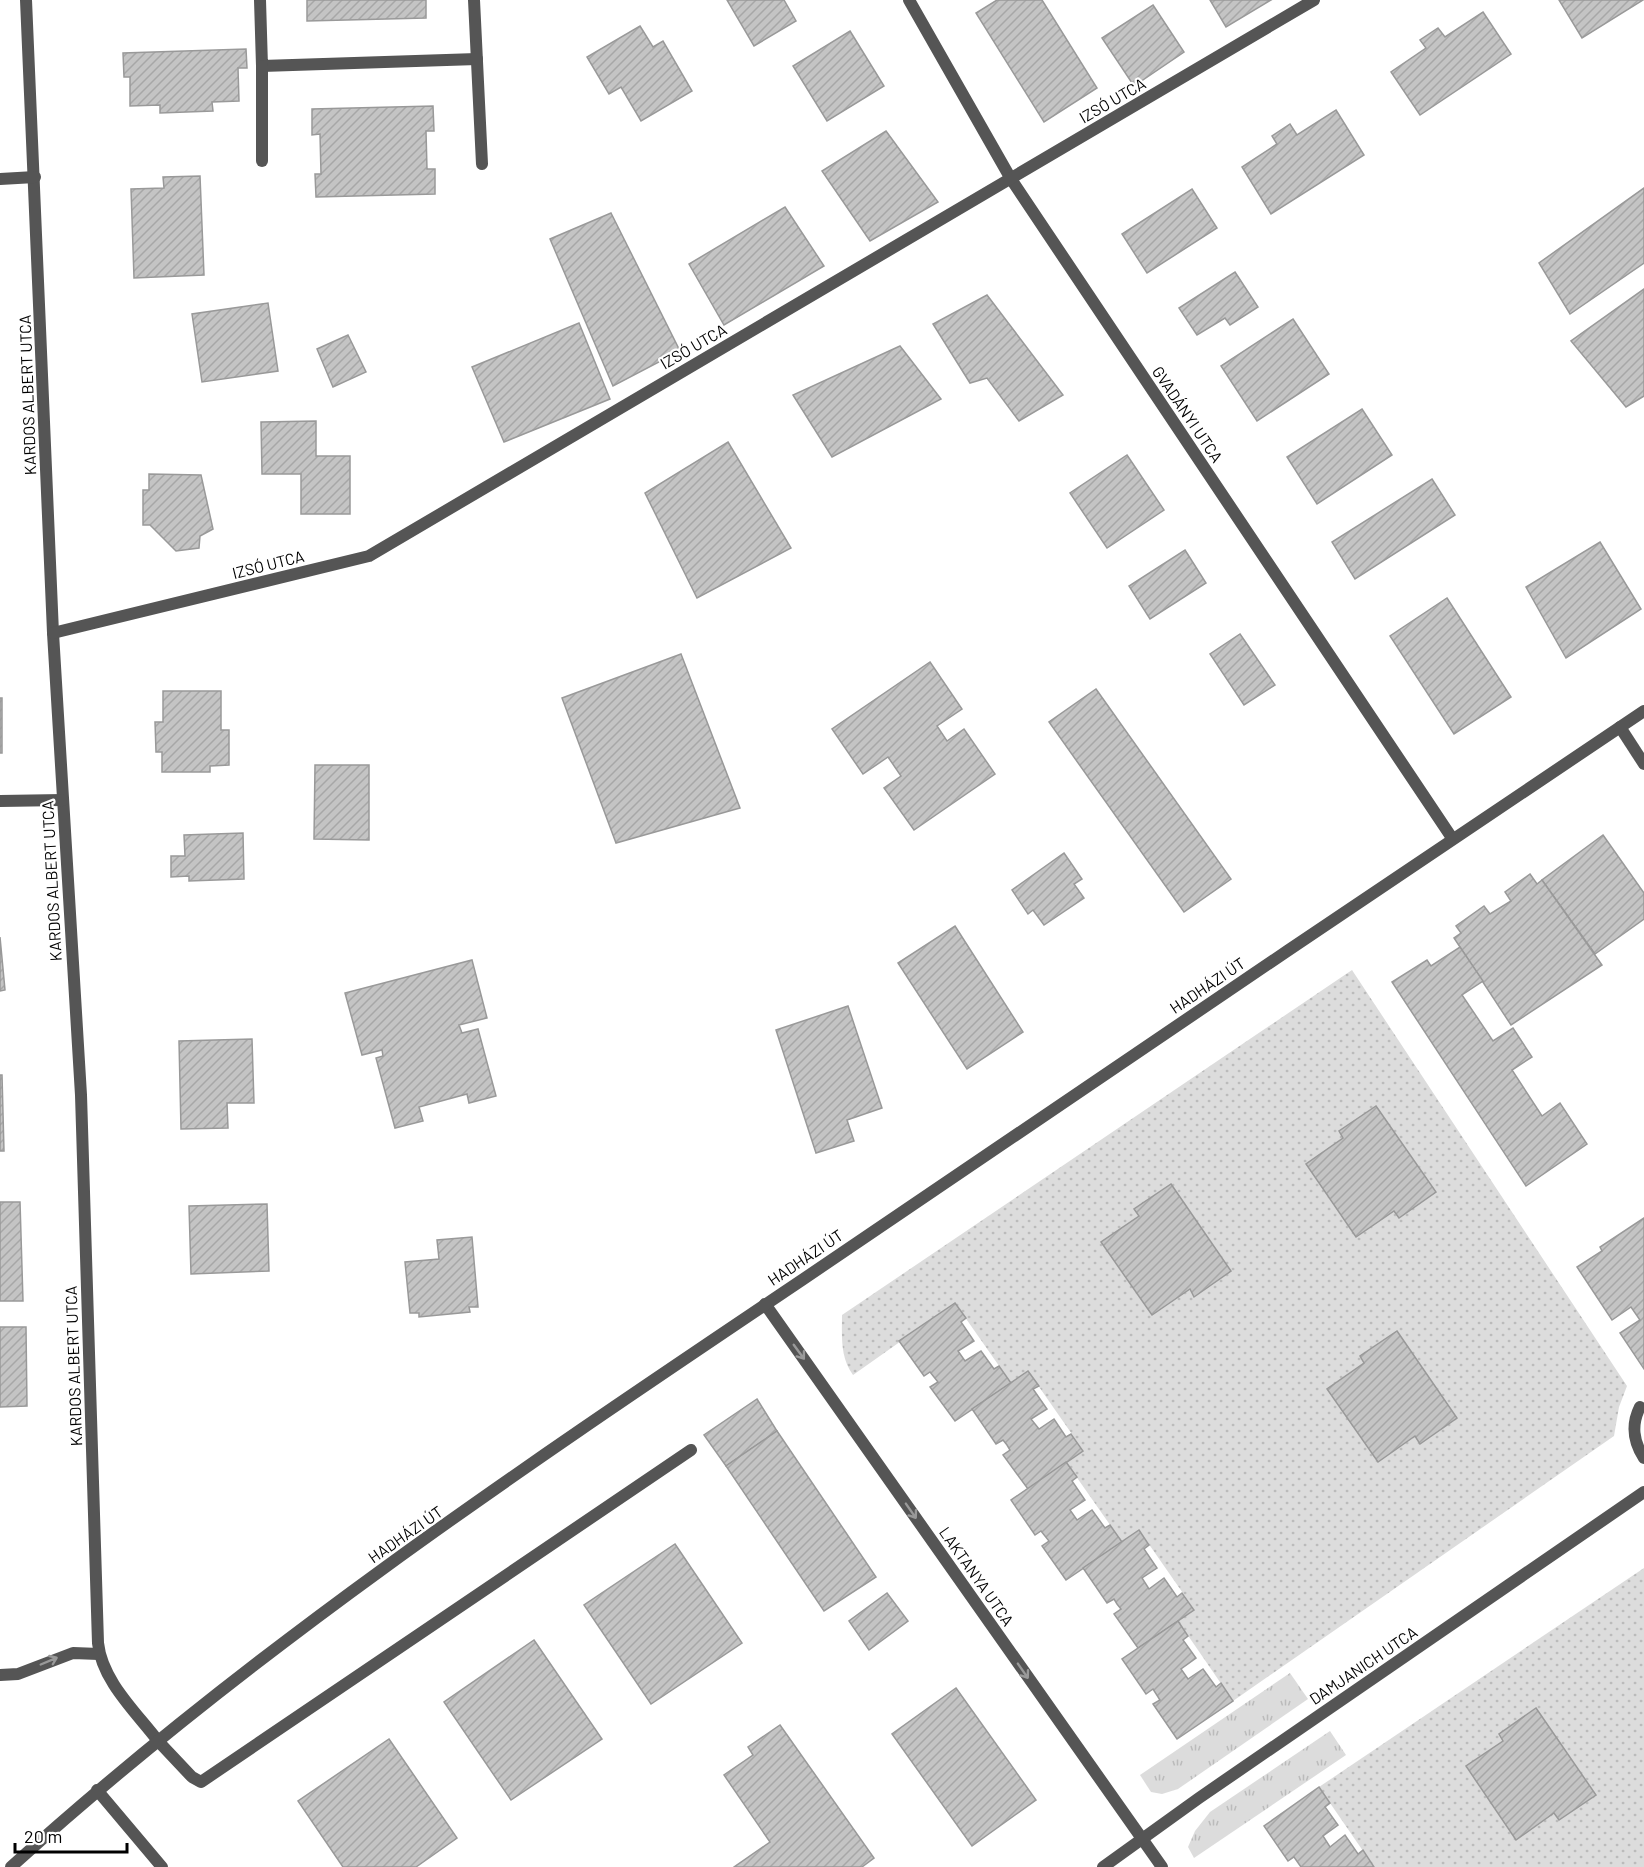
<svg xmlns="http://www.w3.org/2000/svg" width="1644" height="1867" viewBox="0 0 1644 1867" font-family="Barlow,sans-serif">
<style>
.grass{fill:url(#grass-tufts)}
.park{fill:url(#park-dots)}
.building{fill:url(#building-hatch);stroke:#999;stroke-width:1.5}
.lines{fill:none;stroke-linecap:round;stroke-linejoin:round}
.service{stroke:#555;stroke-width:12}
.minor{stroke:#555;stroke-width:12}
.tertiary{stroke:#555;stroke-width:12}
.oneway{stroke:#999}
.labels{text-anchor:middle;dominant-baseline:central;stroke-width:4.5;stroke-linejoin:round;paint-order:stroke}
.street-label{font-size:16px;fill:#000;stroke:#fff}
</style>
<defs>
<pattern id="grass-tufts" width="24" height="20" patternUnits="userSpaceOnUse" patternTransform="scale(1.5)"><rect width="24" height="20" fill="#dcdcdc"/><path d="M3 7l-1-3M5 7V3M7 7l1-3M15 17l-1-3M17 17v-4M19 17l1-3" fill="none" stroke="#bbb"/></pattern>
<pattern id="park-dots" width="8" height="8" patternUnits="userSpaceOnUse" patternTransform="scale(1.5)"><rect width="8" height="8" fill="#dcdcdc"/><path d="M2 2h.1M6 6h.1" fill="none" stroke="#bbb" stroke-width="1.8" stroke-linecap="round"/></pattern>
<pattern id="building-hatch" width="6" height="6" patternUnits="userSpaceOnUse" patternTransform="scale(1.5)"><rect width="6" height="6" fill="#c4c4c4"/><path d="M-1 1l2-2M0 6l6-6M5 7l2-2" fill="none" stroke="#a7a7a7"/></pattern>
</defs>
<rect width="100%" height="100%" fill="#fff"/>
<g class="grass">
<polygon points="1290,1673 1308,1699 1178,1789 1162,1794 1151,1792 1140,1775"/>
<polygon points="1330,1731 1346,1755 1194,1858 1188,1847 1195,1831 1210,1812"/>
</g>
<g class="park">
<path d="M 1352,970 L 1627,1386 L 1619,1407 L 1614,1436 L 1233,1701 L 1178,1621 L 1194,1609 L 1139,1530 L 1122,1542 L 1066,1462 L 1083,1450 L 1028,1371 L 1011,1383 L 955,1303 L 853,1375 C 840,1357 842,1337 842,1315 Z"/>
<polygon points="1644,1568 1644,1867 1374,1867 1319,1787"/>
</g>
<g class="building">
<polygon points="307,0 426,0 426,18 307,21"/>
<polygon points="727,0 784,0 796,21 754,46"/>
<polygon points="997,0 1042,0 1097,88 1044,122 976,13"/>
<polygon points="1210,0 1271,0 1226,27"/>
<polygon points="1559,0 1643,0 1582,38"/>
<polygon points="1153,5 1184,52 1134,86 1102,38"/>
<polygon points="1483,12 1511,54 1420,115 1391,72 1426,48 1420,40 1438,28 1445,37"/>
<polygon points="640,26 653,47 663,41 692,91 641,121 621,87 609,94 587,57"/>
<polygon points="850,31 884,86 827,121 793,66"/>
<polygon points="246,49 247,68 238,68 239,101 212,102 213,111 160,113 160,105 130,106 130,77 124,77 123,53"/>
<polygon points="433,106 434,131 426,131 427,169 435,169 435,194 316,197 315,174 321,174 320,134 312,135 312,109"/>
<polygon points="1336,110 1364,155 1271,214 1242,167 1277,144 1272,136 1290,124 1297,135"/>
<polygon points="886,131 938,202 870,241 822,171"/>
<polygon points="200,176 204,275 134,278 131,189 164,188 163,177"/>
<polygon points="1644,188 1644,263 1570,314 1539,263"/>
<polygon points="1192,189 1217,228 1147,273 1122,234"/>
<polygon points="785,207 824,266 724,325 689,264"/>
<polygon points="611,213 680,351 613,386 550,239"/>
<polygon points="1235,272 1258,307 1230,325 1225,318 1197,335 1179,308"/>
<polygon points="1644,289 1644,396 1626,407 1571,341"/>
<polygon points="987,295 1063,395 1019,421 987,378 970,383 933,324"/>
<polygon points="268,303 278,371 202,382 192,314"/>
<polygon points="1293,319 1329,374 1257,421 1221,366"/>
<polygon points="579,323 610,399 504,442 472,367"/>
<polygon points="348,335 366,372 333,387 317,349"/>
<polygon points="900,346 941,399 832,457 793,395"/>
<polygon points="1362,409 1392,455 1317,504 1287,457"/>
<polygon points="316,421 316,456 350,456 350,514 301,514 301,474 262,474 261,422"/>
<polygon points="728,442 791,548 697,598 645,493"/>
<polygon points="1127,455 1164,510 1107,548 1070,493"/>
<polygon points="149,474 201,475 213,529 200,536 199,548 176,551 150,525 143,525 143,490 149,490"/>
<polygon points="1432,479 1455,515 1355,579 1332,542"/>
<polygon points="1600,542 1641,609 1566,658 1526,587"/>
<polygon points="1185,550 1206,583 1150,619 1129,586"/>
<polygon points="1447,598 1511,697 1454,734 1390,636"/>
<polygon points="1240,634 1275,685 1244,705 1210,654"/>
<polygon points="681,654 740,808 616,843 562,698"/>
<polygon points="930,662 962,709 937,726 947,741 964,729 995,774 914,830 884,788 901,776 888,757 863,774 832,729"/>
<polygon points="1096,689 1231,879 1184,912 1049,722"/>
<polygon points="163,691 221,691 221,730 229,730 229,765 210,766 210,772 162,772 162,752 156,752 155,722 163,722"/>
<rect x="0" y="698" width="2" height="55"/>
<polygon points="315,765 369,765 369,840 314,839"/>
<polygon points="243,833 244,879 189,881 189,876 171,877 171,856 185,856 184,835"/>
<polygon points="1603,835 1644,893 1644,919 1595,954 1542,880"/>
<polygon points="1064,853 1082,879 1074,884 1084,898 1044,925 1033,910 1028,914 1012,890"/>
<polygon points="1530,874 1537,884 1542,880 1602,965 1511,1025 1454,938 1461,933 1456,926 1484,906 1490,914 1511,901 1505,892"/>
<polygon points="955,926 1023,1032 967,1069 898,963"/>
<polygon points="0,937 5,990 0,991"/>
<polygon points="1460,947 1483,981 1462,995 1493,1041 1513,1028 1532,1057 1512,1070 1542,1116 1560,1103 1587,1144 1526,1186 1392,982 1427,960 1431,966"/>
<polygon points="472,960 487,1018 459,1025 462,1033 478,1029 496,1096 469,1103 467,1094 419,1107 423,1121 395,1128 376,1058 383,1056 382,1050 362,1055 345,993"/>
<polygon points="848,1006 882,1108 847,1120 854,1141 816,1153 776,1030"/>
<polygon points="252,1039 254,1103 227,1103 228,1128 181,1129 179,1041"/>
<polygon points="0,1075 2,1075 4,1151 0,1151"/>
<polygon points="1376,1106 1436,1192 1399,1218 1394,1211 1356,1237 1306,1164 1343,1138 1339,1131"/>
<polygon points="1171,1184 1231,1271 1194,1297 1190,1289 1152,1315 1101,1242 1139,1216 1134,1209"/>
<polygon points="0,1202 20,1202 23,1301 0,1301"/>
<polygon points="267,1204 269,1271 191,1274 189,1206"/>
<polygon points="1644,1218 1644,1369 1620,1333 1640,1320 1631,1307 1612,1320 1577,1267 1602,1251 1600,1247"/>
<polygon points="472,1237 478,1307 469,1307 470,1312 419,1317 419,1313 410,1313 405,1262 439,1259 437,1240"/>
<polygon points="955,1303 966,1318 961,1322 974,1341 958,1351 965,1361 981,1351 994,1369 999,1366 1011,1383 955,1421 930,1387 938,1382 930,1372 924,1376 899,1341"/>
<polygon points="0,1327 26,1327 27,1406 0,1407"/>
<polygon points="1397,1331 1457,1418 1420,1444 1415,1436 1378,1462 1327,1389 1364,1363 1360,1356"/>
<polygon points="1028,1371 1039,1386 1033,1389 1047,1409 1031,1419 1039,1429 1054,1419 1066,1437 1071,1434 1083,1451 1028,1489 1003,1455 1010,1450 1007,1445 1003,1440 996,1444 972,1409"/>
<polygon points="757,1399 777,1431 726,1466 704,1435"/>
<polygon points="777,1431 876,1577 824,1611 726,1466"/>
<polygon points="1066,1462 1077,1477 1072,1481 1085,1500 1070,1510 1077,1520 1092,1510 1105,1528 1110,1525 1122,1542 1066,1580 1042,1546 1049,1541 1041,1531 1035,1535 1011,1500"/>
<polygon points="1139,1530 1149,1545 1144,1549 1157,1568 1142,1578 1149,1589 1164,1578 1177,1597 1182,1593 1194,1610 1138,1648 1114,1614 1121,1609 1117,1604 1114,1599 1107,1603 1083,1568"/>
<polygon points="675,1544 742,1643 651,1704 584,1605"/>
<polygon points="887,1593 908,1621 869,1650 849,1621"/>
<polygon points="1178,1621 1188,1636 1183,1640 1196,1658 1181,1669 1188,1679 1203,1669 1216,1687 1221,1683 1233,1701 1177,1739 1153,1704 1160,1700 1153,1689 1146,1694 1122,1659"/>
<polygon points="534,1640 602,1739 511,1800 444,1702"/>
<polygon points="956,1688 1036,1800 972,1846 892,1734"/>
<polygon points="1536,1708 1596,1795 1559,1820 1554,1813 1516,1840 1466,1766 1503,1741 1499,1734"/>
<polygon points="780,1725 874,1858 862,1867 734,1867 770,1842 724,1775 753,1755 748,1747"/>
<polygon points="389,1739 457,1838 416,1867 343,1867 298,1801"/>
<polygon points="1319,1787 1330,1803 1325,1807 1338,1825 1323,1836 1330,1847 1345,1835 1358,1854 1363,1850 1374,1867 1301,1867 1294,1857 1288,1861 1264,1826"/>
</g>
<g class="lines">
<g class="service">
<polyline points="260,0 262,66 477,59"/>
<polyline points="474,0 482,164"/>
<polyline points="262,66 262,161"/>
<path d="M 1640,1407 C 1631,1425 1633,1441 1644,1458"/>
<polyline points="158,1741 192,1777 201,1782 691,1450"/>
<polyline points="97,1790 162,1867"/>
</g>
<g class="minor">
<path d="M 26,0 L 53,633 L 81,1095 L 98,1643 C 102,1681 136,1712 158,1741"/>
<polyline points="909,0 1011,179 1452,838"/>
<polyline points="0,179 35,177"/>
<polyline points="53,633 369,556 1314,0"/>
<polyline points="1620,727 1644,764"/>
<polyline points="0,801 63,800"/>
<polyline points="765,1304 1162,1867"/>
<polyline points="0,1675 18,1674 73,1653 99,1654"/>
<polyline points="1103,1867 1199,1798 1644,1492"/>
</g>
<path class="tertiary" d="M 11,1867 C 254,1647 530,1463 802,1280 C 1083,1090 1362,899 1644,711"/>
</g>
<defs><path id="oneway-shaft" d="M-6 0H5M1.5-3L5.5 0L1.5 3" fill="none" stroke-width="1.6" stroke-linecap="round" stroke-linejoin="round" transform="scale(1.5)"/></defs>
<g class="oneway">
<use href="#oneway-shaft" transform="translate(799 1352) rotate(54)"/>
<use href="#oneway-shaft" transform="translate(911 1511) rotate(55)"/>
<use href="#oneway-shaft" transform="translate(49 1661) rotate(-23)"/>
<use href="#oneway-shaft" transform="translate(1023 1671) rotate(55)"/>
</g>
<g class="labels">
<g class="street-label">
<text transform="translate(1112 100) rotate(-30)">IZSÓ UTCA</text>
<text transform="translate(693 346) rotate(-30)">IZSÓ UTCA</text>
<text transform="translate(27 395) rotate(-92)">KARDOS ALBERT UTCA</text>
<text transform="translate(1188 414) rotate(56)">GVADÁNYI UTCA</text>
<text transform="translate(268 564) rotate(-14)">IZSÓ UTCA</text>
<text transform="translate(51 881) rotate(-93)">KARDOS ALBERT UTCA</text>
<text transform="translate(1207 985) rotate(-34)">HADHÁZI ÚT</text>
<text transform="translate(805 1257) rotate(-34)">HADHÁZI ÚT</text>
<text transform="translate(73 1366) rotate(-92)">KARDOS ALBERT UTCA</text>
<text transform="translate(405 1534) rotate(-35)">HADHÁZI ÚT</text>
<text transform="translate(977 1576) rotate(55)">LAKTANYA UTCA</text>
<text transform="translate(1363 1665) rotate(-34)">DAMJANICH UTCA</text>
</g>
</g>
<path d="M15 1843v9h112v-9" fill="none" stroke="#000000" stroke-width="3"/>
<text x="24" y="1843" font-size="18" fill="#000000" stroke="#ffffff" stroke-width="4.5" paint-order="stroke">20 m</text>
</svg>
